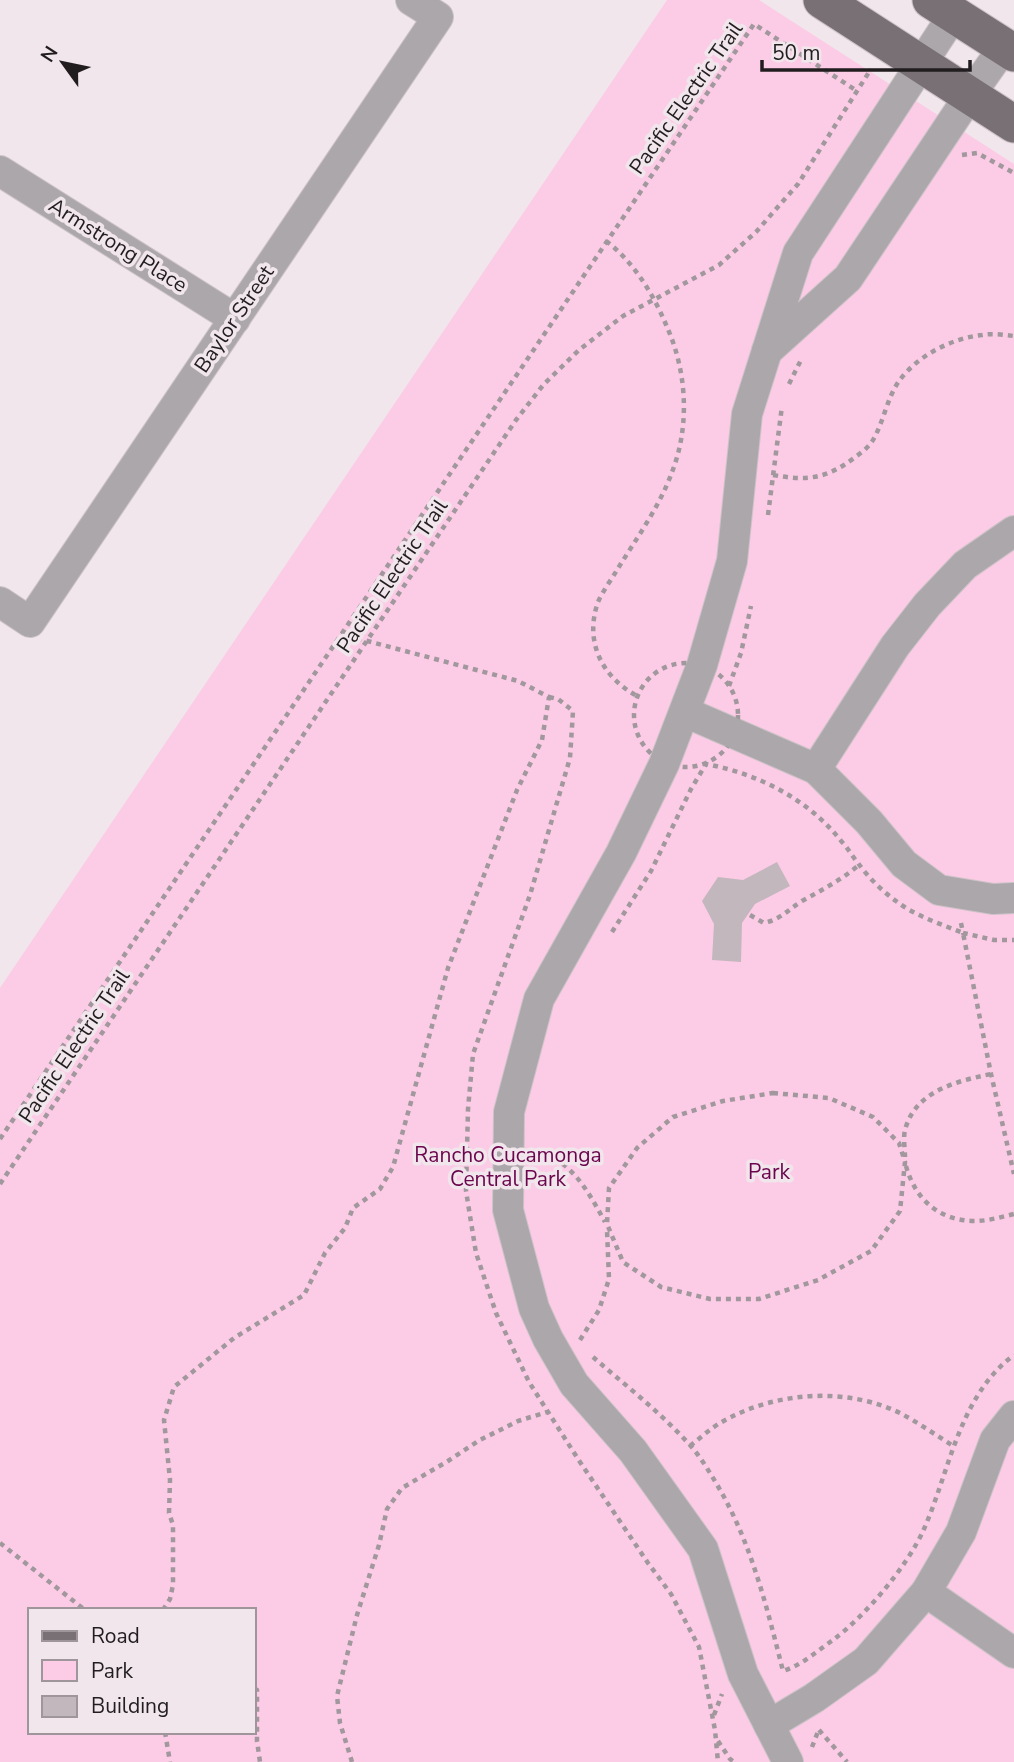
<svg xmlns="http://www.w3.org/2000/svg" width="1014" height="1762" viewBox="0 0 1014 1762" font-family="'Nunito Sans',sans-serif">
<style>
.green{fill:#fccbe6;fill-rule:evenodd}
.building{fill:#c2b7bd}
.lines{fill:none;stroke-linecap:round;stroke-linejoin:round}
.minor-casing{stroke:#ccc2c7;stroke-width:32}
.major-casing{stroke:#ccc2c7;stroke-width:39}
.path{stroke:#a0989c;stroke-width:4.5;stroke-dasharray:5 5;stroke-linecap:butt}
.minor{stroke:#aca7aa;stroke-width:30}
.major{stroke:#797075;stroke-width:37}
.labels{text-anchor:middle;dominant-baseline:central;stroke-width:7;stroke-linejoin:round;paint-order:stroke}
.street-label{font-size:21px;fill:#211d1f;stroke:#f1e6ec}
.park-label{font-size:21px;fill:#6b054d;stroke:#f1e6ec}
</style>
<rect width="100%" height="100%" fill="#f1e6ec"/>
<path class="green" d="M 667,0 L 759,0 L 1014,164 L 1014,1762 L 0,1762 L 0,988 ZM 30,1610 L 254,1610 L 254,1732 L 30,1732 Z"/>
<polygon class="building" points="777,862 790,886 755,904 742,923 741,962 712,960 714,924 702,901 718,877 743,880"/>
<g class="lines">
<defs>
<g id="minor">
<polyline points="0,171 235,319"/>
<polyline points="767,351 848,278 970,95 1004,47"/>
<polyline points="0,602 30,622 438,17 411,0"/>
<polyline points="685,712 816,769 869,822 904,864 939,890 993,899 1014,898"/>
<polyline points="816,769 895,646 927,605 965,565 1014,531"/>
<polyline points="926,1592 1014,1653"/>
<polyline points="769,1725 814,1698 866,1661 926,1592 961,1532 995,1440 1014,1416"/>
<polyline points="788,1762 743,1674 703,1549 633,1451 574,1384 548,1339 534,1308 508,1210 509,1112 539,999 621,853 664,764 702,665 732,561 747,414 798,253 954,14"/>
</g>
<g id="major">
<polyline points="822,0 1014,124"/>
<polyline points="931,0 1014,53"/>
</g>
</defs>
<use href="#minor" class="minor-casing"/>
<use href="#major" class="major-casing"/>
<g class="path">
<polyline points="962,155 977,153 1014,173"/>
<path d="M 606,241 C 633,261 654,295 667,327 C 687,372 690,426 672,472 C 660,506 636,539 617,570 C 611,580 603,591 598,602 C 584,642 602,677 637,696"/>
<polyline points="789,384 801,360"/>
<path d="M 773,475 C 807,481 826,479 854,458 C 861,453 869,447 873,440 C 884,421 887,398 899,381 C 917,356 952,338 982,335 C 992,333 1004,335 1014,336"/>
<polyline points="768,515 782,406"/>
<circle cx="686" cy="715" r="52"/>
<polyline points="729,686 741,653 751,606"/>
<polyline points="549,697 558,699 573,711 570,758 530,895 473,1054 468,1109 466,1191 476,1253 496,1313 529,1382 578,1459 648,1563 671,1594 699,1647 715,1730 718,1762"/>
<path d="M 750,915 L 764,923 C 781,919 788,910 802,901 C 822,890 841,880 859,865"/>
<polyline points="961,923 963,933 994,940 1014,940"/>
<path d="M 612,932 L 651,871 L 691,789 L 706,764 C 759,774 808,799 842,842 C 848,848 852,856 858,863 C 868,877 882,891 896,901 C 915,916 941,924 963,933 L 991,1074 L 1014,1174"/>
<polygon points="773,1093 829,1098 873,1117 899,1143 905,1162 900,1211 871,1251 818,1280 759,1299 710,1299 661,1287 623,1262 607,1224 609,1188 637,1148 673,1117 723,1101"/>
<polyline points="0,1139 754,24 857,91"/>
<path d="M 536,1150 C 572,1161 588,1191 605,1222"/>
<path d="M 905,1157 C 905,1149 903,1138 905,1130 C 915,1091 957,1081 991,1074"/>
<path d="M 906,1166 C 915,1199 939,1221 975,1221 C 988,1221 1001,1217 1014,1214"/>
<polyline points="0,1184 516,420 544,384 579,350 623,316 719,265 756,232 798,184 871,69"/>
<polyline points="580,1340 599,1310 609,1279 607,1230"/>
<path d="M 593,1357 C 625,1385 660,1412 689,1444 C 701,1457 710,1473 719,1488 C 752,1545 767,1608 783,1671 C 802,1665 817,1651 833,1640 C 866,1615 907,1567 924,1529 C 950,1470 959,1396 1014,1355"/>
<path d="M 690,1446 C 700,1438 710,1429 720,1423 C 773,1392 844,1386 900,1413 C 919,1423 937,1436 955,1447"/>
<polyline points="0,1543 85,1610"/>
<polyline points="163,1610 170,1599 173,1585 173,1525 169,1513 170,1480 164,1420 174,1387 234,1338 304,1295 325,1253 345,1228 353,1208 380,1189 393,1167 448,968 517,790 542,740 549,697 518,681 341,634"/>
<polyline points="254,1689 257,1690 257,1741 260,1762"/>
<polyline points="714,1715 722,1694"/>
<polyline points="819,1730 847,1762"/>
<polyline points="165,1732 170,1762"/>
<polyline points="718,1741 730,1759 734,1762"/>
<polyline points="812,1747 819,1729"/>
<polyline points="352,1762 340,1723 337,1696 357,1615 379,1545 387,1509 402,1488 448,1461 480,1440 518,1421 547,1412"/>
</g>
<use href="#minor" class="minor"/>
<use href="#major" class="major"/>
</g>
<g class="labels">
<g class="street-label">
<text transform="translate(686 98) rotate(-55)">Pacific Electric Trail</text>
<text transform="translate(118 245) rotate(32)">Armstrong Place</text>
<text transform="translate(234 319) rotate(-56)">Baylor Street</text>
<text transform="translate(392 576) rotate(-56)">Pacific Electric Trail</text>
<text transform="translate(74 1046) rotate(-56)">Pacific Electric Trail</text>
</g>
<g class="park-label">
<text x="508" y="1155">Rancho Cucamonga<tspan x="508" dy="24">Central Park</tspan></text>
<text x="769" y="1172">Park</text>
</g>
</g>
<rect x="28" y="1608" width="228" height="126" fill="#f1e6ec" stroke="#9e969a" stroke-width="2"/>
<rect x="42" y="1631" width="35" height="10" fill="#797075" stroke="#9e969a" stroke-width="2"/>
<text x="91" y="1643" font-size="21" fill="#211d1f">Road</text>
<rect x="42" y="1660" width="35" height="21" fill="#fccbe6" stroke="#9e969a" stroke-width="2"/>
<text x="91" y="1678" font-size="21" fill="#211d1f">Park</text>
<rect x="42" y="1696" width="35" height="21" fill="#c2b7bd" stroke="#9e969a" stroke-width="2"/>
<text x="91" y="1713" font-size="21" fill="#211d1f">Building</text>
<g transform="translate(63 63) rotate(303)" stroke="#f1e6ec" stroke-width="5" paint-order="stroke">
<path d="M0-5L12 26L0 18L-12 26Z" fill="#211d1f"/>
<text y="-10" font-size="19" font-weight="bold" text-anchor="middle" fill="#211d1f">N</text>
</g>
<path d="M762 60v10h208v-10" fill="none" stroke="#211d1f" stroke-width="3.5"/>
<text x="772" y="60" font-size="21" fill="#211d1f" stroke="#f1e6ec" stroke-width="5" paint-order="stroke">50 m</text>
</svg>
